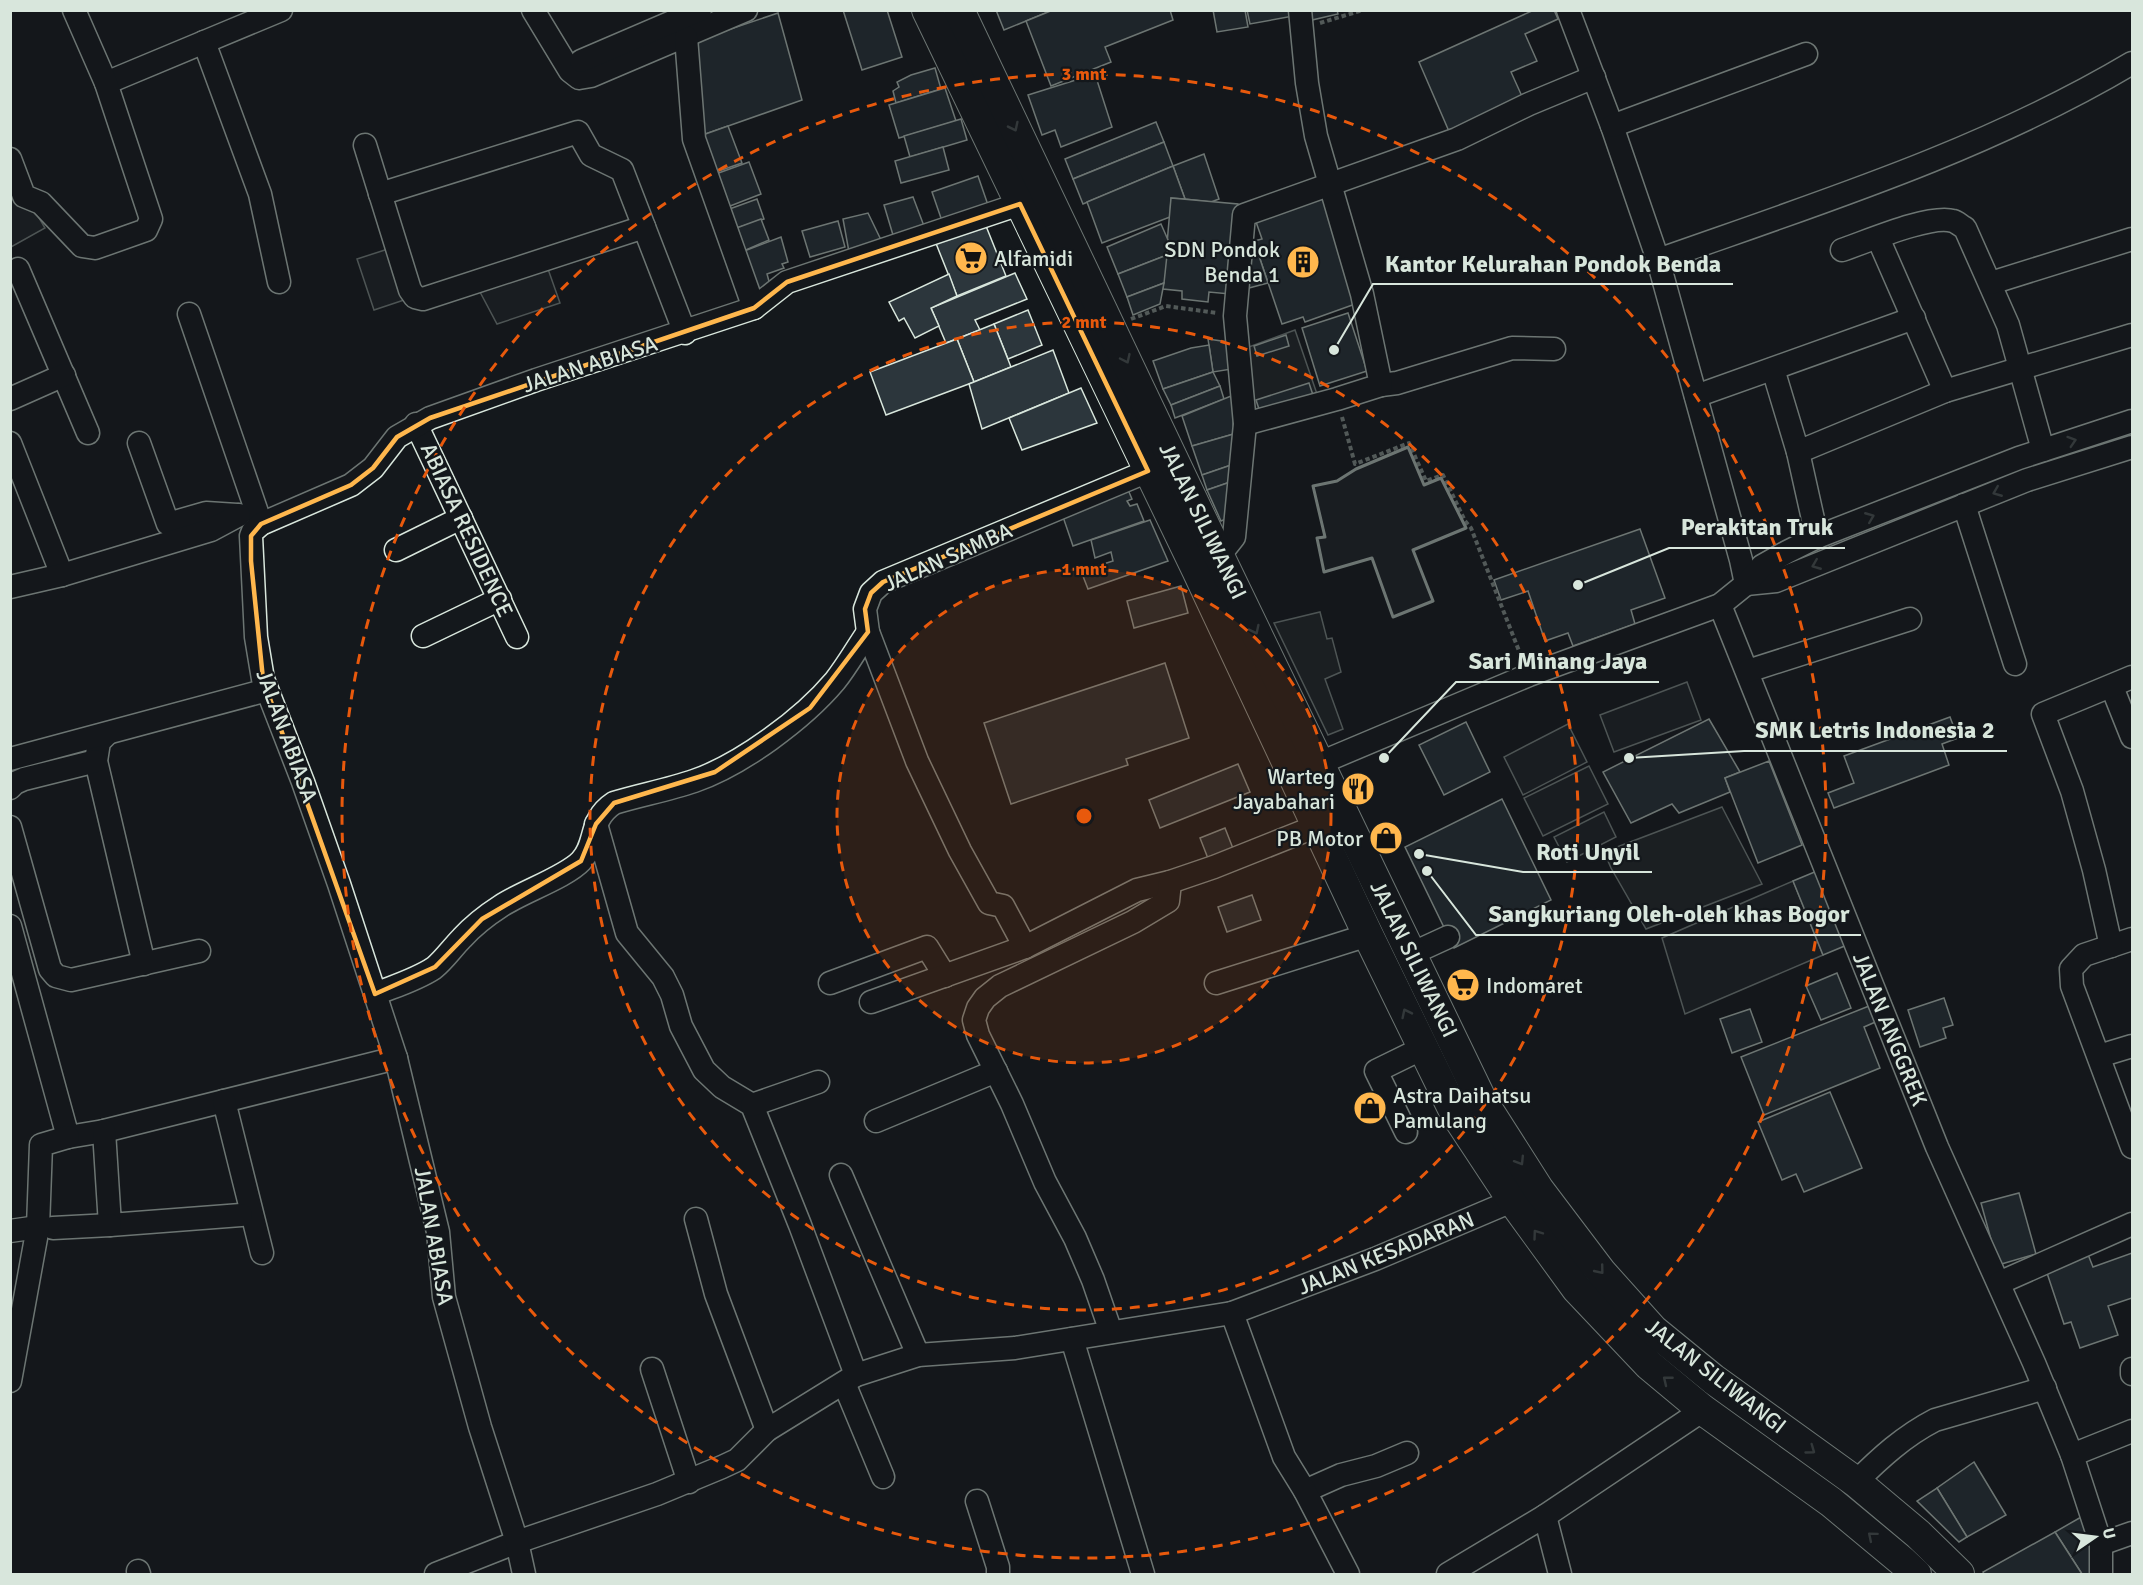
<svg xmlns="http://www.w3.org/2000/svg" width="2143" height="1585" viewBox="0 0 2143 1585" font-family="Signika,sans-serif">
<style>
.green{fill:#202428;stroke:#939e99;stroke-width:1.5}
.parking{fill:#24282b;stroke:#939e99;stroke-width:1.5}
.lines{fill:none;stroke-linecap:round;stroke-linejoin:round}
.stream{stroke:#363b3e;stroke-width:6}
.building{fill:#2c363c;stroke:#d8e6dc;stroke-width:1.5}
.minor-casing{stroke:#d8e6dc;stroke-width:25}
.major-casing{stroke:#d8e6dc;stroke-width:32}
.path{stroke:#9da8a2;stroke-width:4;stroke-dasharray:4.5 3;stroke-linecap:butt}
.minor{stroke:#14181c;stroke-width:22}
.major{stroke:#14181c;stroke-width:30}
.wall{stroke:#d8e6dc;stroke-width:3}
.oneway{stroke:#59605f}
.marked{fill:none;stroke:#ffb74d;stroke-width:4.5;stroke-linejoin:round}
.ring{fill:none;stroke:#e8590c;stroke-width:3;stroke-dasharray:10 8}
.labels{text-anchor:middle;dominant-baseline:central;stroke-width:4.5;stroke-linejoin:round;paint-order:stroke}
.poi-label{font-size:22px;fill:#d8e6dc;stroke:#14181c;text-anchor:end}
.street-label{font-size:22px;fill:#d8e6dc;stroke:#14181c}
.centre{fill:#e8590c;stroke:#14181c;stroke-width:3}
.ring-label{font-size:18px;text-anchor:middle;font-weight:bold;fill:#e8590c;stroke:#14181c;stroke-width:4.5;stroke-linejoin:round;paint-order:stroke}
.leader{fill:none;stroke:#d8e6dc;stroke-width:2}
.callout-dot{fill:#d8e6dc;stroke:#14181c;stroke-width:2}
.callout-label{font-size:24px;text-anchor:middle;font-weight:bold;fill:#d8e6dc;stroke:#14181c;stroke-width:4.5;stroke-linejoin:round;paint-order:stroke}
</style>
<rect width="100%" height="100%" fill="#14181c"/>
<g class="green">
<polygon points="10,168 45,228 11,247 10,247"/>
<polygon points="388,249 404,300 374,310 357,259"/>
<polygon points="548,269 560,303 497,324 480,292"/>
<polygon points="1408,447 1424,484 1441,478 1466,528 1413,550 1433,601 1393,617 1372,558 1324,572 1317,538 1325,536 1313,486 1337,481 1356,469"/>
<polygon points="1687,682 1701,720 1614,752 1600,715"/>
<polygon points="1568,724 1587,762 1523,795 1504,757"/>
<polygon points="1589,766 1608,804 1543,836 1524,798"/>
<polygon points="1604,812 1616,837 1567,862 1554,837"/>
<polygon points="1793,881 1823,955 1685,1014 1662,938"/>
</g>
<g class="parking">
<polygon points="1295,330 1317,394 1253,416 1246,348"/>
<polygon points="1320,612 1327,639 1332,638 1341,672 1325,679 1343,729 1328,735 1274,623"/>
<polygon points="1722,807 1762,884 1646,929 1611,868 1604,852"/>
</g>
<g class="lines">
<polyline class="stream" points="2102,443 2132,433"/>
</g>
<g class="building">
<polygon points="843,10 887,10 902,57 862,70"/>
<polygon points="996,10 1053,10 1004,30"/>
<polygon points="1053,10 1170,10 1173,20 1105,47 1111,62 1051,86 1026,21"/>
<polygon points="1213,10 1245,10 1248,27 1217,32"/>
<polygon points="1247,10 1298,10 1299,15 1250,24"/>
<polygon points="1310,10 1337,10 1338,14 1312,20"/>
<polygon points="1534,10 1554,10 1558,19 1525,34 1537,61 1511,72 1525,103 1451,136 1419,62"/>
<polygon points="778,13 802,100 697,137 689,43"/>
<polygon points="935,68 941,89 896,103 893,91 899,87 897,82 911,75"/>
<polygon points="1095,74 1112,127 1061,147 1055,130 1042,135 1028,95"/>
<polygon points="945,88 956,121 899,138 889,105"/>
<polygon points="961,119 967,140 910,157 904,136"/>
<polygon points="1156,122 1164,142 1073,179 1065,159"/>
<polygon points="728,126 742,163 710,174 697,137"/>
<polygon points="1164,142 1173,166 1083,204 1073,179"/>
<polygon points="943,147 949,170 901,183 895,161"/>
<polygon points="1204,154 1219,199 1211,202 1185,199 1173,166"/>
<polygon points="749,162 761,194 725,208 713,175"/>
<polygon points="1173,166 1185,199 1171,198 1170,217 1102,243 1087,202"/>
<polygon points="978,176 988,205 942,221 932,192"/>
<polygon points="913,197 924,226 893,235 884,205"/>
<polygon points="1323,197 1358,303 1305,322 1303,317 1282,324 1254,241 1262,239 1255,219"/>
<polygon points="1171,198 1238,204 1230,294 1209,292 1208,302 1182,299 1182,291 1163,289"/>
<polygon points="757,199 764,219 731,230 724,211"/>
<polygon points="868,213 882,242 849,252 843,219"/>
<polygon points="761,219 769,240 739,253 731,230"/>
<polygon points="838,221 845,247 810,257 802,231"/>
<polygon points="984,221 1006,276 957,296 935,241"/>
<polygon points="1161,224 1168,240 1167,255 1118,274 1107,247"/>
<polygon points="781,237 788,262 782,264 784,268 767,274 770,285 755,297 739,253"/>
<polygon points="1254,241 1268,283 1249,288 1248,243"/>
<polygon points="1167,255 1164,283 1127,297 1118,274"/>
<polygon points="1015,273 1027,299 975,320 980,330 946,343 931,308"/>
<polygon points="949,274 957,296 931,308 939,326 915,338 904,318 899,321 889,302"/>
<polygon points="1164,283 1160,304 1133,315 1127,297"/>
<polygon points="1028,310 1042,345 1008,359 994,324"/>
<polygon points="1348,313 1367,371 1320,386 1302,328"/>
<polygon points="994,324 1011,367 974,382 957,339"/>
<polygon points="1286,335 1289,346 1257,356 1254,346"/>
<polygon points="957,339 974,382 886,415 870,372"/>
<polygon points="1208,339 1228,342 1232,369 1213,372"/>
<polygon points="1209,345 1213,372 1163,389 1153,361 1191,348"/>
<polygon points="1053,350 1069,393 982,429 969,384"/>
<polygon points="1213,372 1220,386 1171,405 1163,389"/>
<polygon points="1309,383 1313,395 1260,412 1256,400"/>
<polygon points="1220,386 1224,399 1175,418 1171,405"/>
<polygon points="1081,388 1097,423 1022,450 1009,418"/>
<polygon points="1231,396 1236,414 1237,433 1192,446 1182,416"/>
<polygon points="1237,433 1234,464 1202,475 1192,446"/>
<polygon points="1234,464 1233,481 1207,490 1202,475"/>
<polygon points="1233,481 1233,516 1221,521 1207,490"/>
<polygon points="1126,485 1132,499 1127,501 1130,506 1137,504 1144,521 1073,546 1061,511"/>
<polygon points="1150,520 1168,561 1088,589 1081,571 1113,561 1111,552 1095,558 1091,540"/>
<polygon points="1640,529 1665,598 1631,610 1635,624 1573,646 1568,633 1545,641 1528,591 1501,600 1494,580"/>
<polygon points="1181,586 1188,613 1134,628 1127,601"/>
<polygon points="1165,663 1189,738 1126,759 1128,765 1011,804 984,723"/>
<polygon points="1950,717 1958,738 1942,744 1949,765 1834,808 1828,793 1854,783 1844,756"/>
<polygon points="1709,719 1740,772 1725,778 1730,792 1679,813 1672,804 1631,823 1603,772"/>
<polygon points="1466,722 1490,772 1444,795 1419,745"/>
<polygon points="1769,761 1802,845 1758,863 1725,778"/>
<polygon points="1238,764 1250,792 1160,828 1149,800"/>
<polygon points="1502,799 1551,900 1454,948 1405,847"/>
<polygon points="1225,828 1234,851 1209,861 1200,838"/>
<polygon points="1817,871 1847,945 1823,955 1793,881"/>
<polygon points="1252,895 1261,920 1227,932 1218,907"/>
<polygon points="1837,973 1851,1008 1821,1020 1806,986"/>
<polygon points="1944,998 1953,1025 1943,1028 1946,1038 1920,1047 1908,1010"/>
<polygon points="1874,1004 1880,1020 1864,1027 1880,1068 1764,1115 1741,1057"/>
<polygon points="1750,1009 1762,1042 1732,1053 1720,1019"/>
<polygon points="1830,1092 1862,1168 1804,1192 1796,1174 1782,1180 1758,1122"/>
<polygon points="2019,1193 2036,1254 1998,1265 1981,1203"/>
<polygon points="2087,1252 2093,1267 2132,1253 2132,1298 2108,1306 2118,1335 2080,1348 2071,1322 2064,1324 2045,1267"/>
<polygon points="1974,1462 2006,1515 1967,1537 1937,1488"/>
<polygon points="1937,1488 1967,1537 1959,1542 1917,1501"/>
<polygon points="2083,1516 2091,1545 2090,1574 2082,1574 2055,1532"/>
<polygon points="2055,1532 2082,1574 1984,1574 1983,1572"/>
</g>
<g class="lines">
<defs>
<g id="minor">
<polyline points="533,10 570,71 579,78 591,76 746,10"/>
<polyline points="1568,10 1612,126 1658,260 1741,560 1746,584"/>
<polyline points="686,37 694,139 754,308"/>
<polyline points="204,42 260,194 279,282"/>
<polyline points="581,61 700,10"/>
<polyline points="106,83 281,10"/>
<polyline points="1612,126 1806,54"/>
<polyline points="365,145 410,290 415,297 423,299 644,227"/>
<polyline points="10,159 24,196 41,203 82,246 95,248 146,230 151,219 106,83 74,10"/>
<polyline points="380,194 578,132 591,155 622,170 685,333"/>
<polyline points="1878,238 1945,391"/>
<path d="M 1842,250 C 1866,242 1930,214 1953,221 C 1957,222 1961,226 1965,228 L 2008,325 L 2043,450"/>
<path d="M 1658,260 C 1819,203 1984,151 2132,63"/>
<polyline points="18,269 88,433"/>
<polyline points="1991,283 2132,239"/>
<polyline points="189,314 261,524"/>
<polyline points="1773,369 1798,452 1817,537"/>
<polyline points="1381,385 1397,383 1512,348 1554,349"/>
<polyline points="1696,396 1914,318"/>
<polyline points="10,399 64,375"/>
<polyline points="416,424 517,637"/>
<polyline points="1245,424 1337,399 1381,385 1362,294 1316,136 1307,83 1300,10"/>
<polyline points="10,443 62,575"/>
<polyline points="139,443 168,524 206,513 237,515"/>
<polyline points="1798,452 1945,391 2132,335"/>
<polyline points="1964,505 2015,664"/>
<polyline points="396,550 461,518"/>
<polyline points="1219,556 1234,537 1245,424 1235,316 1244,215 1457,139 1529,104 1594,77"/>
<polyline points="1746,584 1776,581 2027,480 2132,447"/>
<polyline points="10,587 62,575 211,530 239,515"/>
<polyline points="1720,605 1937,1147 2034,1363 2072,1455 2101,1544 2101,1574"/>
<polyline points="423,636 500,599"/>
<polyline points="1748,671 1910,619"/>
<polyline points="2112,687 2132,737"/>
<polyline points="107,734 99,742 96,761 144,964"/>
<polyline points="10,759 267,690"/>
<polyline points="1320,763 1529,675 1720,605 1746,584 1762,566 1787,552 1817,537 2019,458 2132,421"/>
<polyline points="10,788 15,783 24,779 96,761"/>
<polyline points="596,824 627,933 663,977 672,995 681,1026 704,1070 722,1087 752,1105 800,1225 856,1375"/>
<polyline points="10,827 50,969 56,976 71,980 199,951"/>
<polyline points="10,926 68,1137 104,1131 396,1058"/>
<polyline points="2132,939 2084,955 2071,969 2072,986 2132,1147"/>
<polyline points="2111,946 2094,870 2072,791 2043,714 2132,677"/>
<polyline points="1025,947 1003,906 989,903 960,851 917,761 868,632 865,609 871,593 883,582 1148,471"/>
<polyline points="1411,954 1448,937"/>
<polyline points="830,983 927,947 945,976"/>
<polyline points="1216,983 1368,935"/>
<path d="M 375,994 C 395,986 416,980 434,968 C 444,960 453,947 462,938 C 473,926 487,915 501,906 C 522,892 566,877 581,861 C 598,843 588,820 614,803 C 640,795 668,790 694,781 C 741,765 803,719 835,681 C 847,666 857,648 868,632"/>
<polyline points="871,1002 1025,947 1137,890 1170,882 1214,867 1317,826"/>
<polyline points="2099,1056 2132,1046"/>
<polyline points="224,1101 262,1253"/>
<polyline points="752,1105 818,1082"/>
<polyline points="876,1121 996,1071"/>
<polyline points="104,1131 110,1225 241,1215"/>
<polyline points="1406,1132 1376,1071 1423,1048"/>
<polyline points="841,1175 918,1355"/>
<polyline points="696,1219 716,1294 767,1430"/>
<polyline points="53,1228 110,1225"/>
<polyline points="10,1231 38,1227"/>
<polyline points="1999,1283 2132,1224"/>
<polyline points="1232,1313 1375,1259 1526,1195"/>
<polyline points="1111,1332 1093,1280 1075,1238 1045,1182 1012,1104 978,1035 974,1020 978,1008 985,998 1000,986 1133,922 1168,901 1170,882"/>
<polyline points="1072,1339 1143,1574"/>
<polyline points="652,1369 689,1482"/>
<polyline points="2132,1369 2132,1374"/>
<polyline points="10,1381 38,1227 41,1145 68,1137"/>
<polyline points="844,1383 883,1477"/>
<polyline points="2072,1455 2132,1431"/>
<path d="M 1856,1482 C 1880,1458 1904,1436 1935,1420 L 2045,1388"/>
<polyline points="1305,1491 1341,1475 1376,1466 1407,1453"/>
<polyline points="977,1501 998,1567 998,1574"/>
<polyline points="1545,1516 1560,1574"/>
<polyline points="2101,1544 2132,1533"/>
<polyline points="138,1571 139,1574"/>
<polyline points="436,1574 517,1542 657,1494 722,1467 737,1460 767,1430 856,1375 918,1355 1015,1348 1232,1313 1284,1457 1305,1491 1348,1574"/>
<polyline points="524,1574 517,1542 480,1427 444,1297 438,1232 396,1058 339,884 303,782 263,679 256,637 251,536 253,531 261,524 351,485 373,468 397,437 430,418 536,380 754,308 787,282 1020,204"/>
<polyline points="1448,1574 1545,1516 1703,1410"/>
</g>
<g id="major">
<polyline points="927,10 1197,570 1368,935 1455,1113 1513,1201 1577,1289 1649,1365 1703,1410 1831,1502 1902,1561 1916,1574"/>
<polyline points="959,10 1219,556 1481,1099 1539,1190 1601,1272 1653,1330 1713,1379 1856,1482 1918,1534 1959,1574"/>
</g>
</defs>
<use href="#minor" class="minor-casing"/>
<use href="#major" class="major-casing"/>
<g class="path">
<polyline points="1320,23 1363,10"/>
<polyline points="1131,319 1166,306 1217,313"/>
<polyline points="1342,417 1355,464 1409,443 1426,481 1443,475 1465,521 1471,528 1521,656"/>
</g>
<use href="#minor" class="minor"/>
<use href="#major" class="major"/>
<polygon class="wall" points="1408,447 1424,485 1441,478 1466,528 1413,550 1433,601 1393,617 1372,558 1324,572 1317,538 1325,537 1313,486 1337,481 1356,469"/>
</g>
<defs><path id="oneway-chevron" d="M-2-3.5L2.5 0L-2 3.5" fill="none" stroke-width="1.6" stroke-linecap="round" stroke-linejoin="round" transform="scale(1.5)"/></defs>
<g class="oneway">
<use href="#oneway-chevron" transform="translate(1014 127) rotate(64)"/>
<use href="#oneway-chevron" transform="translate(1126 359) rotate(65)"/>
<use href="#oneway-chevron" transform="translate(2072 441) rotate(-18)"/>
<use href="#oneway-chevron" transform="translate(1997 492) rotate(158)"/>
<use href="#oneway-chevron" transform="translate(1870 517) rotate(-22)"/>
<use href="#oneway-chevron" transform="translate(1816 565) rotate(158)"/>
<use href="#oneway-chevron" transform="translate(1255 630) rotate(64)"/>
<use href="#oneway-chevron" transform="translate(1406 1013) rotate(-116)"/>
<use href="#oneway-chevron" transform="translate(1520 1161) rotate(58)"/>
<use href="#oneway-chevron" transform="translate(1537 1234) rotate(-126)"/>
<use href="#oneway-chevron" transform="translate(1600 1270) rotate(51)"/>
<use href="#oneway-chevron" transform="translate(1667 1380) rotate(-141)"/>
<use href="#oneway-chevron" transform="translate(1811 1450) rotate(36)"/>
<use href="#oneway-chevron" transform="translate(1872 1536) rotate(-140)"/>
</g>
<path d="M0 0H2143V1585H0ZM 1020,204 L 1148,471 L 883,582 L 871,593 L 865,609 L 868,632 L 810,708 L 715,772 L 614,803 L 596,824 L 581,861 L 482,919 L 435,967 L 375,994 L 263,679 L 251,561 L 251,536 L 261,524 L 351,485 L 373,468 L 397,437 L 430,418 L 754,308 L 787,282 Z" fill="#14181c" fill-opacity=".55" fill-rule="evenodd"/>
<path class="marked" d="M 1020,204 L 1148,471 L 883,582 L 871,593 L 865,609 L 868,632 L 810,708 L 715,772 L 614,803 L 596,824 L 581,861 L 482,919 L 435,967 L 375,994 L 263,679 L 251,561 L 251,536 L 261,524 L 351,485 L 373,468 L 397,437 L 430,418 L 754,308 L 787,282 Z"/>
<circle cx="1084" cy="816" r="247" fill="#e8590c" fill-opacity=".12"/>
<g class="ring">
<circle cx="1084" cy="816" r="247"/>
<circle cx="1084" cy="816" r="494"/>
<circle cx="1084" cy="816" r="742"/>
</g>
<defs>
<symbol id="supermarket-disc" viewBox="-11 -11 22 22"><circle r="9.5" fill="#ffb74d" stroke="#14181c"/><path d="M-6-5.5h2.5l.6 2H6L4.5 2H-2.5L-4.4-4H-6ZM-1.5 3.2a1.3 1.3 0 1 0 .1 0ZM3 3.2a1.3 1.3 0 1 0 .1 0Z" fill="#111"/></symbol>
<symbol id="building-disc" viewBox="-11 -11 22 22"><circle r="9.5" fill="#ffb74d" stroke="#14181c"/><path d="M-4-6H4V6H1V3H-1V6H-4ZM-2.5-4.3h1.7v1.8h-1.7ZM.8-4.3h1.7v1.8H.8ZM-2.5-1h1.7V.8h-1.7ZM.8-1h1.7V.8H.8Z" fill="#111"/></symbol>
<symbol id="restaurant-disc" viewBox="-11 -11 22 22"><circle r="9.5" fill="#ffb74d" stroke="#14181c"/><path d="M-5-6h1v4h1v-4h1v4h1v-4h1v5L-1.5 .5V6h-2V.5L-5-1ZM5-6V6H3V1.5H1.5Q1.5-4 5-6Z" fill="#111"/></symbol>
<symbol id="shop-disc" viewBox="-11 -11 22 22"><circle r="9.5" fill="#ffb74d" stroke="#14181c"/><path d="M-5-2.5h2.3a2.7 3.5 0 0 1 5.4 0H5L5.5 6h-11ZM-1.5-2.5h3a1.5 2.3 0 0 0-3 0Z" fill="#111"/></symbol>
</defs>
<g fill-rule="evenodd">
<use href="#supermarket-disc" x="952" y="239" width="38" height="38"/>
<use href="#building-disc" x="1284" y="243" width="38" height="38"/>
<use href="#restaurant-disc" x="1339" y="770" width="38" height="38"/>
<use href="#shop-disc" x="1367" y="819" width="38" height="38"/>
<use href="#supermarket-disc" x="1444" y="966" width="38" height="38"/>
<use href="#shop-disc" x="1351" y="1089" width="38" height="38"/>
</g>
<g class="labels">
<g class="poi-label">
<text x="1280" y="249">SDN Pondok<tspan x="1280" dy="25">Benda 1</tspan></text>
<text x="994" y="258" text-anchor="start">Alfamidi</text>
<text x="1335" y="776">Warteg<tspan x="1335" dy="25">Jayabahari</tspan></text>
<text x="1363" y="838">PB Motor</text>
<text x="1486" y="985" text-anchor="start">Indomaret</text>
<text x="1393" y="1095" text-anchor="start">Astra Daihatsu<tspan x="1393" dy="25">Pamulang</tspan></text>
</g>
<g class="street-label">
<text transform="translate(590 364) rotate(-18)">JALAN ABIASA</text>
<text transform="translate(1203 521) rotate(64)">JALAN SILIWANGI</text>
<text transform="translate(467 530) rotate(65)">ABIASA RESIDENCE</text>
<text transform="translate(948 557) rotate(-24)">JALAN SAMBA</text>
<text transform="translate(287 736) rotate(70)">JALAN ABIASA</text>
<text transform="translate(1414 959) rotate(64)">JALAN SILIWANGI</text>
<text transform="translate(1890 1029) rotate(68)">JALAN ANGGREK</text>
<text transform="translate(434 1236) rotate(80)">JALAN ABIASA</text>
<text transform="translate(1386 1253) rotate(-22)">JALAN KESADARAN</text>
<text transform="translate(1716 1376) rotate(38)">JALAN SILIWANGI</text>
</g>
</g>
<circle cx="1084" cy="816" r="9" class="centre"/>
<g class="ring-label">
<text x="1084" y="80">3 mnt</text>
<text x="1084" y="328">2 mnt</text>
<text x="1084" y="575">1 mnt</text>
</g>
<path class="leader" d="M1334 350L1373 284H1733M1578 585L1669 548H1845M1384 758L1456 682H1659M1629 758L1744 751H2007M1419 854L1523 872H1652M1427 871L1476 935H1861"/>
<g class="callout-dot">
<circle cx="1334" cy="350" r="6"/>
<circle cx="1578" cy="585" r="6"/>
<circle cx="1384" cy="758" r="6"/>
<circle cx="1629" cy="758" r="6"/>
<circle cx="1419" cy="854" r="6"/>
<circle cx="1427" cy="871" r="6"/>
</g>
<g class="callout-label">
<text x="1553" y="272">Kantor Kelurahan Pondok Benda</text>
<text x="1757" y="535">Perakitan Truk</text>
<text x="1558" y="669">Sari Minang Jaya</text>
<text x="1875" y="738">SMK Letris Indonesia 2</text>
<text x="1588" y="860">Roti Unyil</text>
<text x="1669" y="922">Sangkuriang Oleh-oleh khas Bogor</text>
</g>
<rect width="2143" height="1585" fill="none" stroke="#d8e6dc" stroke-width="24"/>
<g transform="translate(2095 1537) rotate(76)" stroke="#14181c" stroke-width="4.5" paint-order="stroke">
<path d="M0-4.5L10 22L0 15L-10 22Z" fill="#d8e6dc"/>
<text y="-9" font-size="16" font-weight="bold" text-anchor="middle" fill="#d8e6dc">U</text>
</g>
</svg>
